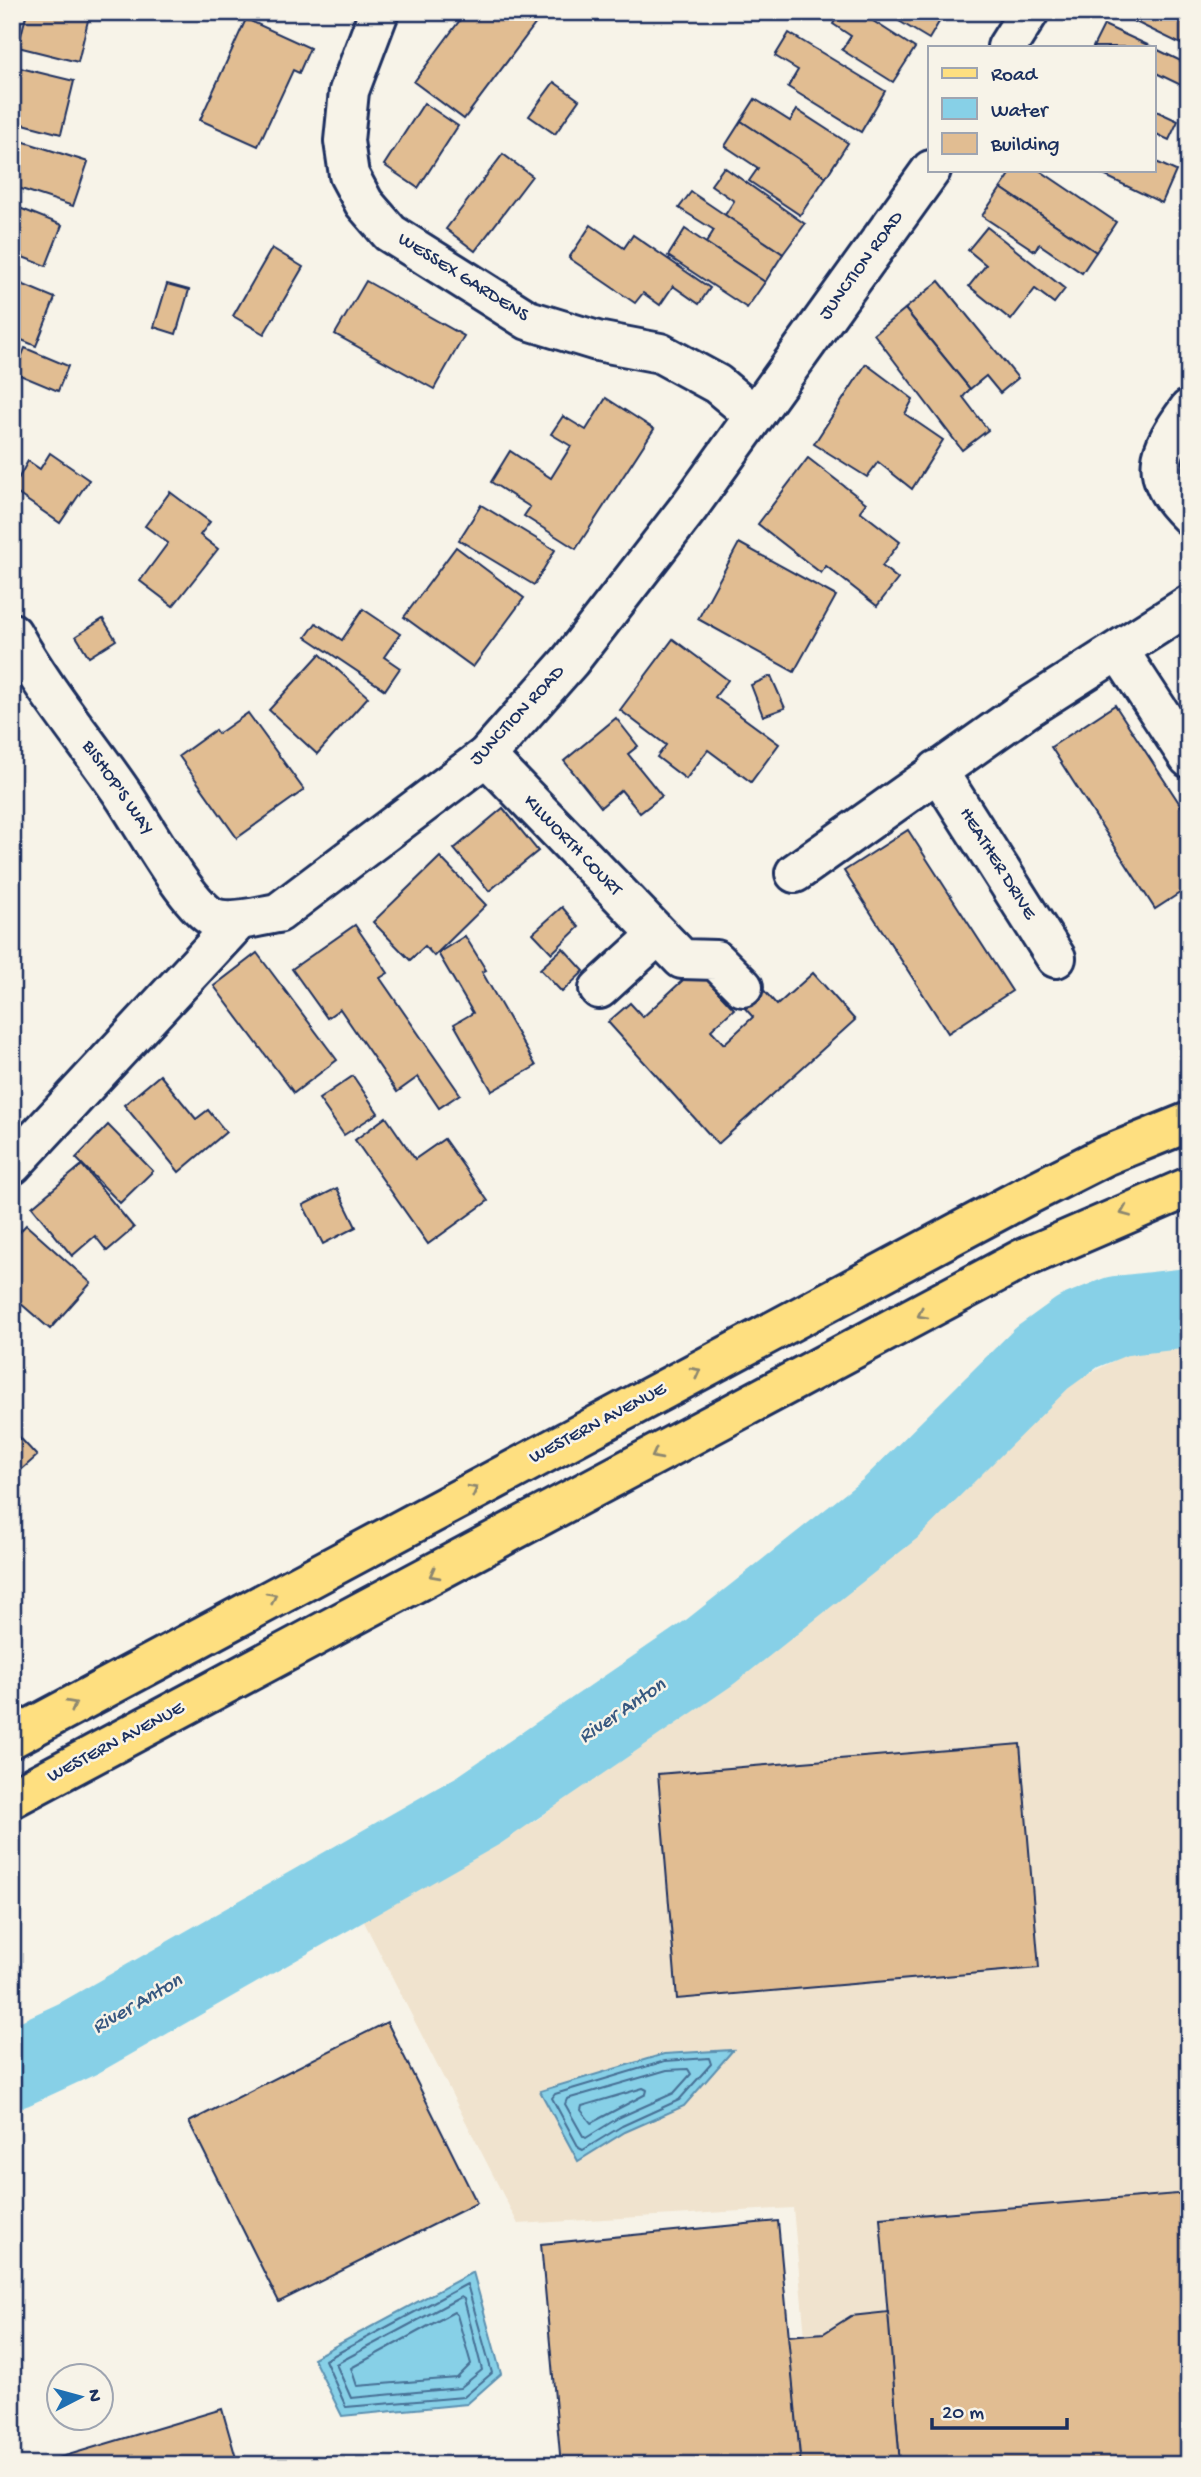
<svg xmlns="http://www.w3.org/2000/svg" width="1201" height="2477" viewBox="0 0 1201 2477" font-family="'Gochi Hand',sans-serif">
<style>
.built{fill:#f0e3ce}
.water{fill:#87d0e7;stroke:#5c90b0;stroke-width:2}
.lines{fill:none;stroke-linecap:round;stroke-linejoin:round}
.shore{stroke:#466f95;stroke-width:2}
.river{stroke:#87d0e7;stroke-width:80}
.building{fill:#e1bd92;stroke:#1b2f5e;stroke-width:2}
.minor-casing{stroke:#1b2f5e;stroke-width:44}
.major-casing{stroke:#1b2f5e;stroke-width:44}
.minor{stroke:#f7f3e8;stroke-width:38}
.major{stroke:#fedf80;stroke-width:38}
.oneway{stroke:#8c876f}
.labels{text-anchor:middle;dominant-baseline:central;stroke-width:5;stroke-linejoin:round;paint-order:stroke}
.street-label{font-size:19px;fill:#1b2f5e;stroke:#f7f3e8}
.water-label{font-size:21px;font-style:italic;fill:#365780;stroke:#f7f3e8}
</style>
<rect width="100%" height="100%" fill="#f7f3e8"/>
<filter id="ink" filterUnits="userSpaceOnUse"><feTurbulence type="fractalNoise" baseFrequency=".0143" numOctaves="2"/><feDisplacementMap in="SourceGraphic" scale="14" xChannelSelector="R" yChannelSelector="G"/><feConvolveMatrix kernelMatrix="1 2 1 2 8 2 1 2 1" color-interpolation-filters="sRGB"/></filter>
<g filter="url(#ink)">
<polygon class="built" points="1189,1332 1189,2465 817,2465 793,2208 518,2224 361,1916 538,1819 701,1695 1021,1411 1157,1337"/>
<g class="water">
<polygon points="733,2050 684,2106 625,2132 578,2161 540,2091 664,2054"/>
<polygon points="473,2272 501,2374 467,2404 342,2416 313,2358"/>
</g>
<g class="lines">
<g class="shore">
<polygon points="709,2058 711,2064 679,2100 622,2126 583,2150 579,2148 552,2098 555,2094 665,2061"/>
<polygon points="688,2069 691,2074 674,2093 618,2118 586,2138 583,2136 565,2104 567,2099 667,2070"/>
<polygon points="643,2088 647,2090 646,2094 591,2123 581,2110 582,2106"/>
<polygon points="467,2284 492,2373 464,2397 346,2407 325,2360"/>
<polygon points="461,2297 464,2299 482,2370 460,2388 351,2398 336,2364"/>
<polygon points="454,2312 457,2315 471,2364 457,2378 357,2386 351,2368"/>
</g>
<polyline class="river" points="12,2069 79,2038 479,1810 710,1652 890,1509 1042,1358 1078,1332 1117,1316 1189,1308"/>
</g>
<g class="building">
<polygon points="27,12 90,12 78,62 18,47"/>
<polygon points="466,12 538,12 542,15 464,119 414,82"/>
<polygon points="840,12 859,12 915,48 893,82 842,50 851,36 833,24"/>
<polygon points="884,12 945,12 929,39"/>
<polygon points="1189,12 1189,48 1117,13 1117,12"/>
<polygon points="246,19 310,48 299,73 293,70 258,146 200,120"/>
<polygon points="1104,25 1152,47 1093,47"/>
<polygon points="789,33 885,91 861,132 788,87 798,70 775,56"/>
<polygon points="1154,48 1189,65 1189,89 1154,72"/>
<polygon points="12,66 74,81 61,134 12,121"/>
<polygon points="554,82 579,100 555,134 529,116"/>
<polygon points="755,99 790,121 797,110 848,143 826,177 741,121"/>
<polygon points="424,103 458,126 418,188 384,165"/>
<polygon points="1154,110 1178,121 1169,140 1154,133"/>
<polygon points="741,121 826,177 800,215 749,181 758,168 725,146"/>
<polygon points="12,138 88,162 73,206 12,186"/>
<polygon points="503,154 532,176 475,251 446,229"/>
<polygon points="1154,161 1176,171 1162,203 1093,170 1154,170"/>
<polygon points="724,167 805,224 783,254 725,215 734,201 711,185"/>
<polygon points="1013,170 1039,170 1116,222 1096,252 1001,188"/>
<polygon points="1001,188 1096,252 1082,273 1039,244 1035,251 982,216"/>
<polygon points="691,192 783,254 765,282 706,243 714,230 679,208"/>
<polygon points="12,205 62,225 46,266 12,253"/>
<polygon points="591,225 624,248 633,235 710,288 699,304 673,286 660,305 643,293 635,303 569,258"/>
<polygon points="987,227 1065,289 1054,303 1035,289 1011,320 969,286 986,265 968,250"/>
<polygon points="685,229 765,282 747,308 668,256"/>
<polygon points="272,248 303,267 264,334 233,316"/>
<polygon points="12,280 55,298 36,346 12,336"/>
<polygon points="366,281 464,336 434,389 335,334"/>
<polygon points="939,281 1018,378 1000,393 986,376 970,389 905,309"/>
<polygon points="167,284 189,290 176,334 154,327"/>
<polygon points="905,309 970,389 963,397 988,430 962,450 874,334"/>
<polygon points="25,348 68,366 58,391 15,373"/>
<polygon points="866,364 913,399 905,414 943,440 912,489 878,462 867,477 814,444"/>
<polygon points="606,398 654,429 576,549 524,516 530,507 491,482 510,451 551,478 571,446 551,434 563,416 586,430"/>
<polygon points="50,453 89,480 60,523 12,490 28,461 40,469"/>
<polygon points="808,458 866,503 860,511 900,542 882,566 898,579 877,606 826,566 821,573 758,524"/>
<polygon points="170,492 210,522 200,535 218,549 173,606 140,581 168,543 145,526"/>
<polygon points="481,505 555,550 534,585 459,540"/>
<polygon points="739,543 836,596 794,672 698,619"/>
<polygon points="456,547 524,598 473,667 404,617"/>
<polygon points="363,609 400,634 384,657 400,668 385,690 306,637 316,623 342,640"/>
<polygon points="103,619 116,640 89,657 76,636"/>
<polygon points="673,639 728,680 715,697 779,744 751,782 708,750 686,779 657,757 666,745 620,710"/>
<polygon points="320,654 368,697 317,754 269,710"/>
<polygon points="771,676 785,708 763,716 751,685"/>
<polygon points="1115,705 1189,818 1189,887 1155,909 1051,747"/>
<polygon points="248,713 304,790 237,838 179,756 215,730 218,734"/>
<polygon points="616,718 638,746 628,754 662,796 640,813 621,790 601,807 564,761"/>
<polygon points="503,808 538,851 489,891 454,849"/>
<polygon points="908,830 1012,991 948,1033 844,871"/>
<polygon points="440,857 486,905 434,956 425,946 410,960 373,922"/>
<polygon points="562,907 579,927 552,953 533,933"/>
<polygon points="355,925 388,973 380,978 460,1094 439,1108 418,1077 397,1092 340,1009 327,1018 292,969"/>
<polygon points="465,936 486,970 482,972 536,1066 492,1091 454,1024 473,1013 438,953"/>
<polygon points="563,948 584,971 562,992 540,969"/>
<polygon points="257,953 337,1060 294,1093 214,986"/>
<polygon points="696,968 734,1009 711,1030 724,1044 753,1017 741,1004 760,986 777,1005 813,973 855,1020 718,1144 608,1022 630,1003 643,1017"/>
<polygon points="160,1075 196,1119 208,1110 226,1132 179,1172 124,1105"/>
<polygon points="353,1076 378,1113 344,1135 319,1099"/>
<polygon points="386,1117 415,1159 444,1139 488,1201 428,1244 355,1140"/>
<polygon points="108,1125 153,1171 120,1203 76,1158"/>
<polygon points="82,1165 134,1228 107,1251 95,1236 72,1256 32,1207"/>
<polygon points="337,1188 356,1227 323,1244 303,1205"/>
<polygon points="26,1225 91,1283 50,1329 12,1296 12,1240"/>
<polygon points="12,1429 37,1456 12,1478"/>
<polygon points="1020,1744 1039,1968 677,1999 658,1774"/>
<polygon points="387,2022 477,2203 279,2302 189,2122"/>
<polygon points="1189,2193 1189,2465 900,2465 880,2218"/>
<polygon points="778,2221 801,2465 561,2465 541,2244"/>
<polygon points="888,2312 900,2465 801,2465 788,2336 824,2333 851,2316"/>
<polygon points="222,2409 238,2465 35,2465"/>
</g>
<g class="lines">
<defs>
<g id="minor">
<polyline points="379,12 349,91 344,141 349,175 364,203 390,233 528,320 597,341 660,353 717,384 754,415"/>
<polyline points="1007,47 1029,12"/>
<path d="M 1189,409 C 1158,451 1147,475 1189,515"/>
<path d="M 12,633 C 43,689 84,738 120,790 C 141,820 183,898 210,916 C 227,926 259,916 278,913 L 486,756 L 570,661 L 689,507 L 931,170"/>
<polyline points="1119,651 1189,758"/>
<polyline points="486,756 682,959 716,960 743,987"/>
<polyline points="937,770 1056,958"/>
<polyline points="795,873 1026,709 1189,605"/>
<polyline points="599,989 658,935"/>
<polyline points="12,1165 239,920"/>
</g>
<g id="major">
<polyline points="12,1738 1024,1197 1105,1156 1189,1122"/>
<polyline points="12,1798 1022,1259 1189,1187"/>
</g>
</defs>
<use href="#minor" class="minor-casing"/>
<use href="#major" class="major-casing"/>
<use href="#minor" class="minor"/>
<use href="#major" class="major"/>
</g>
<defs><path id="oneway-chevron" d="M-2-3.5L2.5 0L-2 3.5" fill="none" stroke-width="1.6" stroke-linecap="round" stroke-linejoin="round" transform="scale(1.75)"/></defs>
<g class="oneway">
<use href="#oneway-chevron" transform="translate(1125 1212) rotate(157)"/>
<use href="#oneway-chevron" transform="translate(922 1314) rotate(152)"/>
<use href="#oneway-chevron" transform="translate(696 1372) rotate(-28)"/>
<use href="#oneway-chevron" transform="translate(656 1455) rotate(152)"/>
<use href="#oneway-chevron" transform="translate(473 1490) rotate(-28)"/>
<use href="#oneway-chevron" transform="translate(434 1574) rotate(152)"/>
<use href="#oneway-chevron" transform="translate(272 1597) rotate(-28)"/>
<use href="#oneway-chevron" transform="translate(72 1705) rotate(-28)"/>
</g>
</g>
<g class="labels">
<g class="street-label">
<text transform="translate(862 266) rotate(-54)">JUNCTION ROAD</text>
<text transform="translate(463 278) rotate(32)">WESSEX GARDENS</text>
<text transform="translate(518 716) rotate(-47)">JUNCTION ROAD</text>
<text transform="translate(117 788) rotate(55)">BISHOP'S WAY</text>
<text transform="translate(572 846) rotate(46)">KILWORTH COURT</text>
<text transform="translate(997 864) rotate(58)">HEATHER DRIVE</text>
<text transform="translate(598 1424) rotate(-28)">WESTERN AVENUE</text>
<text transform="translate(116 1743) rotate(-28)">WESTERN AVENUE</text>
</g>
<g class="water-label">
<text transform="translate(623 1712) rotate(-34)">River Anton</text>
<text transform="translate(138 2005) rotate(-30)">River Anton</text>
</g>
</g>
<rect width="1201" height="2477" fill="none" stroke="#f7f3e8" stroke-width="42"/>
<rect x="21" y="21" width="1159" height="2435" fill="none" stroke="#1b2f5e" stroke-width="2.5" filter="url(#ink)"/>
<rect x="928" y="46" width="228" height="126" fill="#f7f3e8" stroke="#9fa5b1" stroke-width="2"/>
<rect x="942" y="68" width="35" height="10" fill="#fedf80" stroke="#9fa5b1" stroke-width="2"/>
<text x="991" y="80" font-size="21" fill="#1b2f5e">Road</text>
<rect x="942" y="98" width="35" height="21" fill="#87d0e7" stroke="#9fa5b1" stroke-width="2"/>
<text x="991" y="116" font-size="21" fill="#1b2f5e">Water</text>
<rect x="942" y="133" width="35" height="21" fill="#e1bd92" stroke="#9fa5b1" stroke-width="2"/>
<text x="991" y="150" font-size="21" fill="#1b2f5e">Building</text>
<g transform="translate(80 2397) rotate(84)"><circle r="33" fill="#f7f3e8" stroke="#9fa5b1" stroke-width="2"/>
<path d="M0-5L12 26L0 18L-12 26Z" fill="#1f6fb2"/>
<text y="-10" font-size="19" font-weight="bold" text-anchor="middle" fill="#1b2f5e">N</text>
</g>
<path d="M932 2418v10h135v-10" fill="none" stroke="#1b2f5e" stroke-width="3.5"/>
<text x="942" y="2418" font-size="21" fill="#1b2f5e" stroke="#f7f3e8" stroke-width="5" paint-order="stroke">20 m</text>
</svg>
